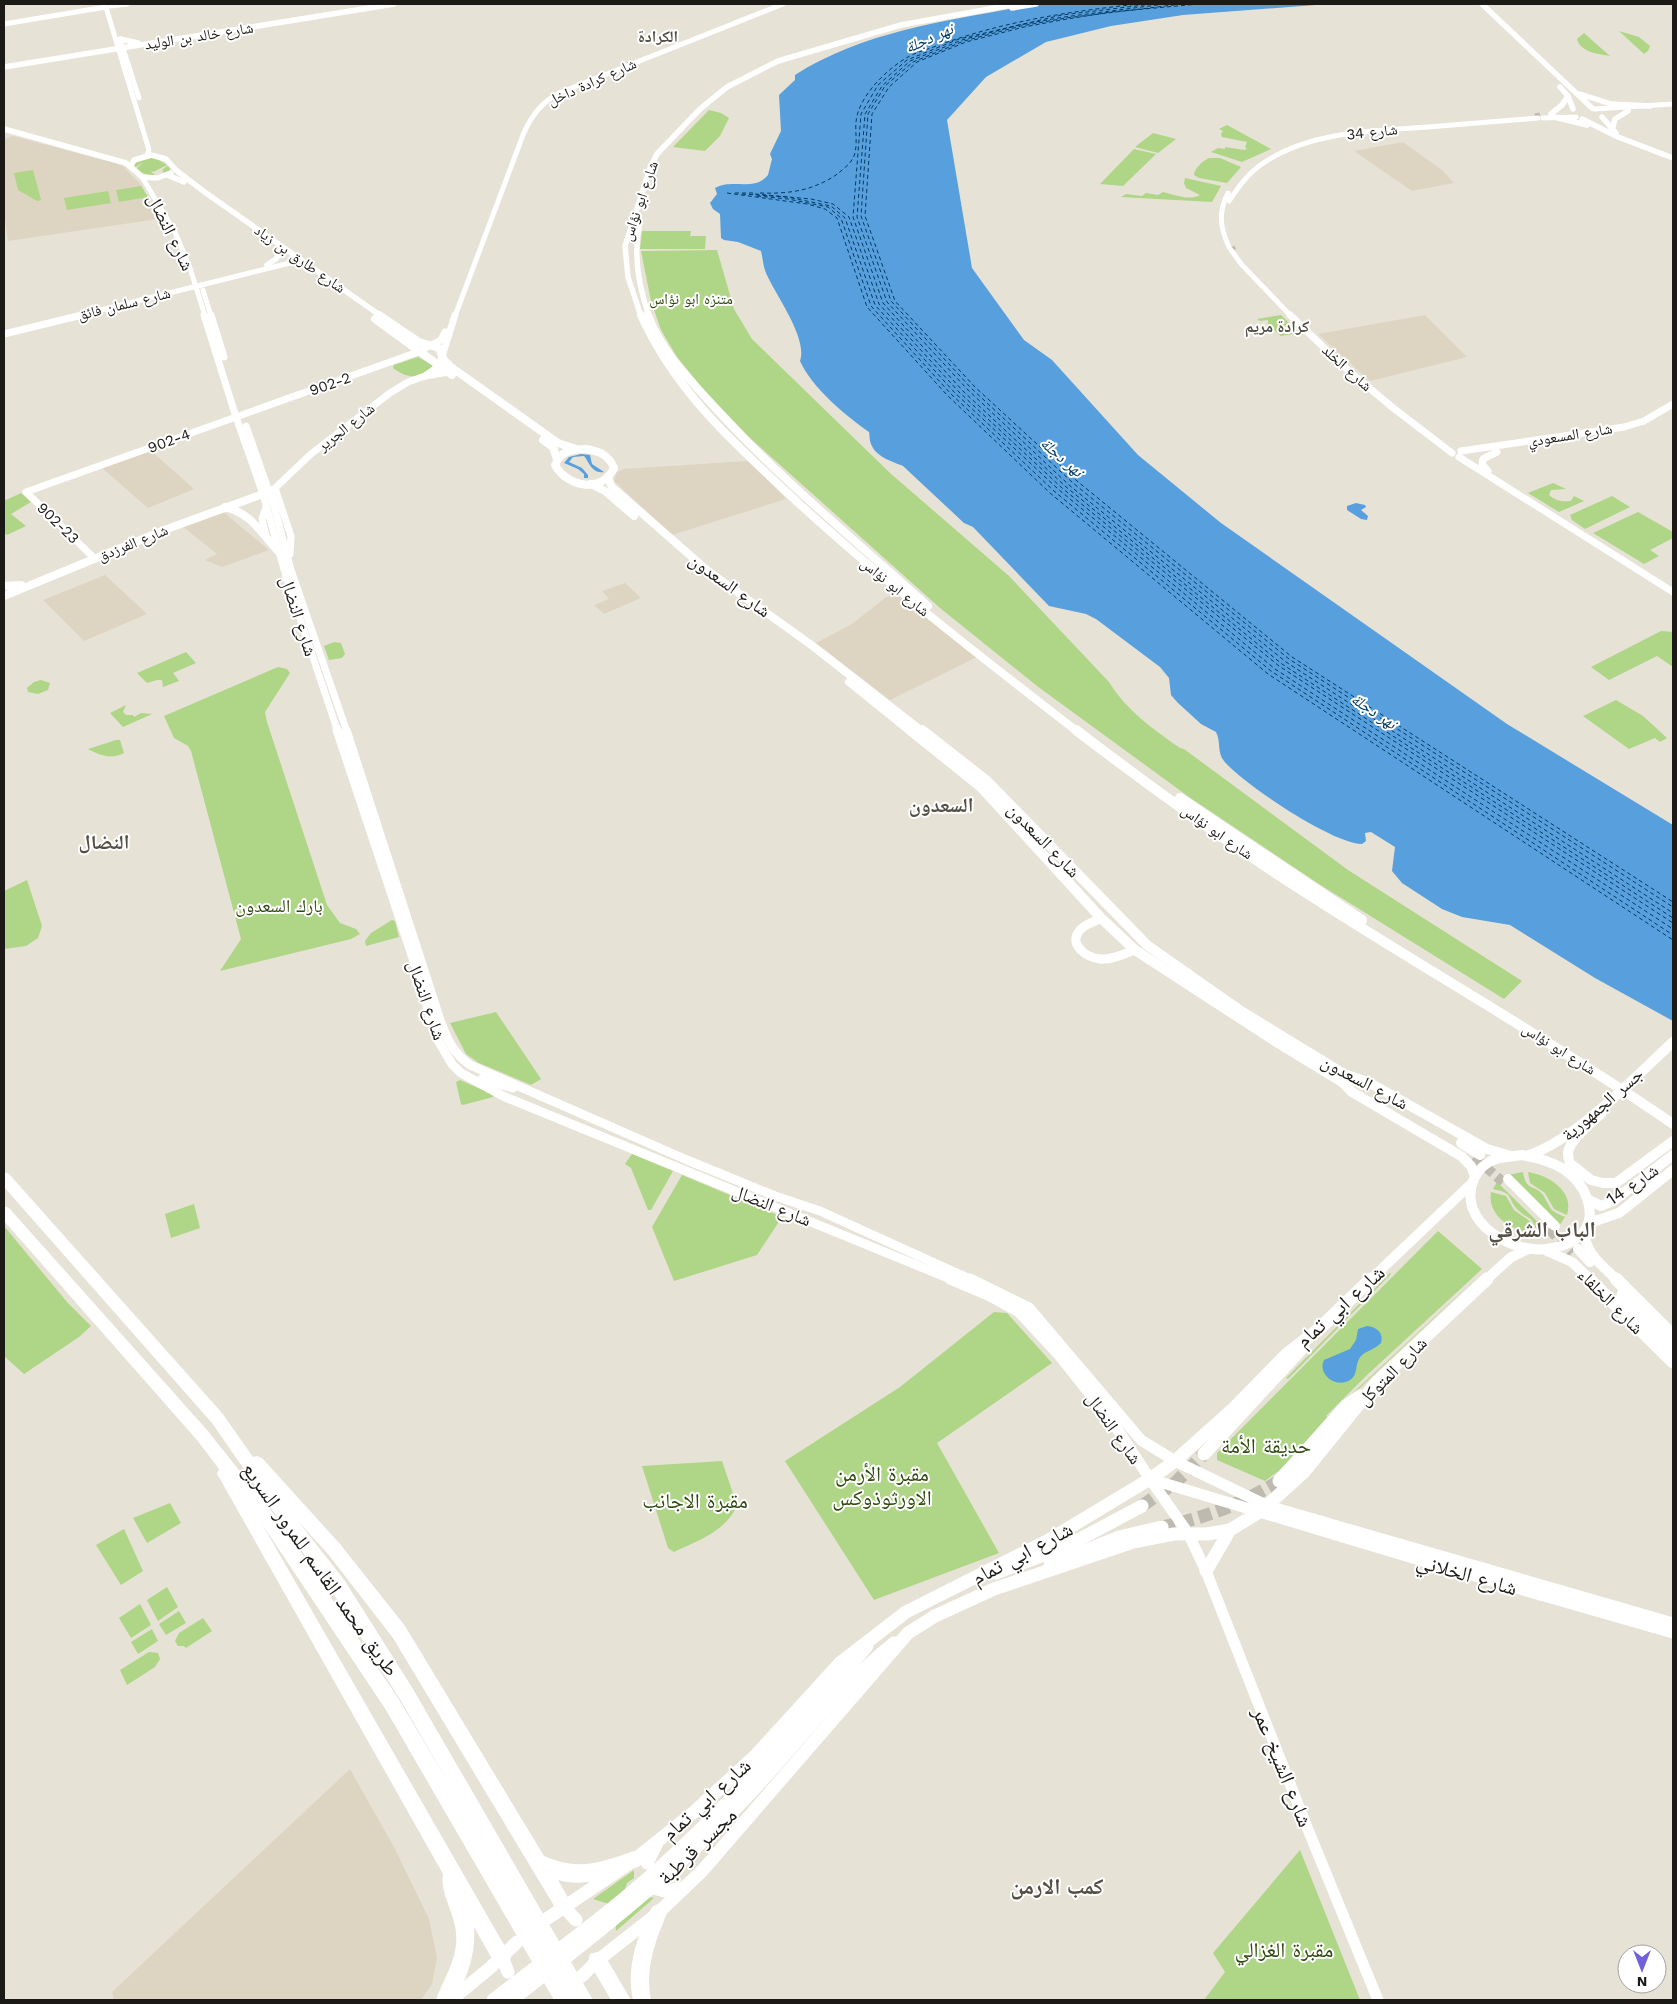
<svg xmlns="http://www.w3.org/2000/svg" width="1677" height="2004" viewBox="0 0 1677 2004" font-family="'Work Sans','Noto Naskh Arabic',sans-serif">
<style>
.built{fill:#ddd5c2}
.green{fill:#aed686}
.water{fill:#589fdd}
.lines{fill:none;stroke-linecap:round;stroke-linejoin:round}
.ferry{stroke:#013a62;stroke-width:1;stroke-dasharray:4 3;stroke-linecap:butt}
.secondary-tunnel{stroke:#bebab0;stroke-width:5;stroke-dasharray:5 2.5;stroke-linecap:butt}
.primary-tunnel-far1{stroke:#bebab0;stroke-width:10;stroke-dasharray:10 5;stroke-linecap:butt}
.primary-tunnel{stroke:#bebab0;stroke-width:13;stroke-dasharray:13 6;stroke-linecap:butt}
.tertiary-far3{stroke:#fff;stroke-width:5}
.tertiary-far2{stroke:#fff;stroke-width:7}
.tertiary-far1{stroke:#fff;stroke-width:9}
.tertiary{stroke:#fff;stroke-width:11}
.secondary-far3{stroke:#fff;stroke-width:5}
.secondary-far2{stroke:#fff;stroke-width:7}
.secondary-far1{stroke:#fff;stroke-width:9}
.secondary{stroke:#fff;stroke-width:11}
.primary-far3{stroke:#fff;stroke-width:5.5}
.primary-far2{stroke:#fff;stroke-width:8}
.primary-far1{stroke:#fff;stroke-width:10}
.primary{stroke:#fff;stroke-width:13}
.motorway{fill:#fff;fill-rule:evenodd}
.labels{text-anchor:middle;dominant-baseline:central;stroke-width:4;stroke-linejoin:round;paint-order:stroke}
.far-street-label{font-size:15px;fill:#1c1a16;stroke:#fff}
.far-park-label{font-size:15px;fill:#2e470d;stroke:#fff}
.far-quarter-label{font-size:16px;font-weight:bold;fill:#534f45;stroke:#fff}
.far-water-label{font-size:16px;font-style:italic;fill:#013a62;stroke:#fff}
.street-label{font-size:18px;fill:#1c1a16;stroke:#fff}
.park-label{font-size:18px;fill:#2e470d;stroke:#fff}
.quarter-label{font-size:20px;font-weight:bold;fill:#534f45;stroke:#fff}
.near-street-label{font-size:21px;fill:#1c1a16;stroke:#fff}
.near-park-label{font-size:21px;fill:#2e470d;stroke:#fff}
.district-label{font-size:22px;font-weight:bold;fill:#534f45;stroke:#fff}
.near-neighbourhood-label{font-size:22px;font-weight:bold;fill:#534f45;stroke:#fff}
</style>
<rect width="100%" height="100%" fill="#e7e2d6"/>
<g class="built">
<polygon points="13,136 122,165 142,186 158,219 8,241 4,211 4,139"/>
<polygon points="1403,142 1442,170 1454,183 1412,191 1354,151"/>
<polygon points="1425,315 1467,357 1370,381 1318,334"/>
<polygon points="150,450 194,489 148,508 101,467"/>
<polygon points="747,461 750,462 786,499 672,535 614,481 616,473 624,469"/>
<polygon points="221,510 269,550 222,567 205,560 217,554 182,526"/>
<polygon points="105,575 147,614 84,641 43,600"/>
<polygon points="625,583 641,598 604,614 594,605 609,599 602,591"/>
<polygon points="897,592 977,657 890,700 816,643 852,624 885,598"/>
<polygon points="350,1769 395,1849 429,1919 437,1958 432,1984 421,2000 114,2000 112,1992"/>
</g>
<g class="green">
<polygon points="1619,31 1639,37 1650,46 1648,51 1644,54"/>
<path d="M 1584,33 L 1610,56 C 1598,54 1580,52 1577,39 Z"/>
<polygon points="709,110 721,113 729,118 720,136 705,151 673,147"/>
<polygon points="1227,125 1271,149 1242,162 1211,152 1218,148 1225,149 1225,147 1245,150 1247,148 1245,147 1247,142 1222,137 1221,134 1223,131 1219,129"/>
<polygon points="1153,133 1176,139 1158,153 1135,147"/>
<polygon points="1134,149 1156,154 1123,186 1100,184"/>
<path d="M 154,157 L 167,165 L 153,172 L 152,171 L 151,172 L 155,175 L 164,173 L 162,170 L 167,166 L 170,168 L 169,171 C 157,175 146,179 137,168 L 143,162 L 136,167 L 134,166 L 134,163 Z"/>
<path d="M 1210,158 L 1220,158 L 1241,167 L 1227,183 L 1199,178 L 1194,175 C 1194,169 1204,159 1210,158 Z"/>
<polygon points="33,170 41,200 37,201 18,190 14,173"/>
<path d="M 1185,178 L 1221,186 L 1212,202 L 1121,197 L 1126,194 L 1142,196 L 1146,193 L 1158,195 L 1163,192 C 1175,195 1190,201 1200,195 L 1186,188 L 1184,183 Z"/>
<polygon points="141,186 148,197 119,202 116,190"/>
<polygon points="108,191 111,203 67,210 64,198"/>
<polygon points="642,231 691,231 690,236 706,236 705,249 640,249"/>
<path d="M 717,250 L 734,309 L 752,339 L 890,473 L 1009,576 L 1109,682 C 1127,711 1153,729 1180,748 L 1184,749 L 1348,870 L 1522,981 L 1504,999 L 1319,884 L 1189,797 L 1037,686 L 940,608 L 750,438 L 704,390 L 677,357 L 661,330 L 651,301 L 641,251 Z"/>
<polygon points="1281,315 1299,333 1281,336 1268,325 1268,320 1260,321 1257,319"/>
<path d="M 418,357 L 434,366 C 420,380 408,379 393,368 L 394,365 Z"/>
<path d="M 1553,483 L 1566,489 L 1551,490 L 1549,495 C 1556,501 1562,502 1571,501 L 1574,496 L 1584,501 L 1559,512 L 1528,493 Z"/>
<polygon points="21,493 31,502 11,514 26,526 7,535 4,532 4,498 6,500"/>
<polygon points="1612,496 1630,507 1585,529 1572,520 1570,515"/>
<polygon points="1638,512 1673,532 1673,538 1650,550 1659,556 1644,564 1593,533"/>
<polygon points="1661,631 1673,632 1673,667 1657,656 1609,680 1591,667"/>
<polygon points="334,642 341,643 345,654 342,658 329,660 324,646"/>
<polygon points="186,652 196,663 173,673 179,681 163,687 162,680 157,680 147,683 137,673"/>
<polygon points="278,667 287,669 290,673 265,712 267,722 327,905 340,923 356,929 360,934 351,939 220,971 241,939 191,751 188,746 174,738 164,716"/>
<polygon points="41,680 50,683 48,690 38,694 28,692 27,688 34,682"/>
<polygon points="1616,700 1643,716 1667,738 1660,742 1655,738 1629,749 1583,716"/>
<polygon points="126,705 123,712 126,715 133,715 134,717 141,713 152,714 123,727 110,713"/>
<path d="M 116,740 L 120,740 L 124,753 C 111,760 99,755 88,749 Z"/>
<polygon points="27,880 42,926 38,938 26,946 4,949 4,891"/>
<polygon points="392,920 395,921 399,937 366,946 365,941 371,933"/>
<polygon points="496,1012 541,1079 531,1085 479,1063 466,1054 450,1023"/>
<polygon points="460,1080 494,1095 493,1097 463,1105 461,1104 456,1082"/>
<polygon points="632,1154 673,1171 651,1210 648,1210 631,1168 625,1164"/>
<path d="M 1523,1172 C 1526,1192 1535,1184 1543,1195 C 1552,1209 1548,1210 1565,1217 L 1559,1226 L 1508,1175 Z"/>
<path d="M 1528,1172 C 1548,1175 1575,1191 1567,1215 L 1554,1209 L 1545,1193 L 1530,1183 Z"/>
<polygon points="682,1175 782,1217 757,1255 674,1281 652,1227"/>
<path d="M 1497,1182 L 1547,1231 L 1537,1233 C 1532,1213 1528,1221 1517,1209 C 1506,1196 1515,1194 1493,1189 Z"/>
<path d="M 1491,1192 L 1506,1196 L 1514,1210 L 1531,1222 L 1534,1233 C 1513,1231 1487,1217 1491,1192 Z"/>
<polygon points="194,1204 200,1228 171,1238 165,1214"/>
<polygon points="4,1226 67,1302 91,1326 79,1337 24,1374 4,1356"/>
<polygon points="1438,1231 1482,1269 1367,1375 1326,1416 1329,1418 1285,1466 1265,1481 1217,1460 1217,1453"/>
<polygon points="1484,1271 1329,1417 1328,1416"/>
<polygon points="1390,1273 1391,1274 1288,1379 1286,1378"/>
<polygon points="994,1312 1007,1313 1052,1363 937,1443 999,1553 874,1600 785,1461 900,1387"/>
<path d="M 722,1461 L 737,1505 C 727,1531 697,1541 674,1552 L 668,1548 L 642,1466 Z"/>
<polygon points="170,1503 181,1523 147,1543 133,1518"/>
<polygon points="124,1529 143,1571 121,1585 96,1545"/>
<polygon points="167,1587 178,1607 158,1621 147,1600"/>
<polygon points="140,1604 151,1625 131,1638 119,1618"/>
<polygon points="179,1611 186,1623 166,1635 159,1624"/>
<polygon points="203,1618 212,1631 186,1648 184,1646 178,1646 175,1641 179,1633"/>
<polygon points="152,1629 158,1641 138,1654 131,1642"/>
<polygon points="149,1652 158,1653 160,1659 155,1667 127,1685 120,1670"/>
<polygon points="1300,1850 1360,2000 1204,2000 1225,1972 1213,1953"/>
<polygon points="634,1870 634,1878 627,1883 624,1892 654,1898 616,1931 615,1906 593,1899"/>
</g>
<g class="water">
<path d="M 1037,4 L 1492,4 L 1316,5 L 1183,15 L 1111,26 L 1046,42 L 986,77 L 947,120 L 972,268 L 1024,340 L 1052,360 L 1138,455 L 1221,523 L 1507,724 L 1673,825 L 1673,1021 L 1595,978 L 1510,925 L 1462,917 L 1442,909 L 1402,883 L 1392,871 L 1395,847 L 1371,832 L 1365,833 L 1366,841 L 1362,844 C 1333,844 1243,784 1224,761 C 1217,753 1221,741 1216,732 L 1201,724 L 1178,703 L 1171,695 L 1169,678 L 1160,667 L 1096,619 L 1086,614 L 1049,606 L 973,527 L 964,523 L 903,466 C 891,461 876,457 871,444 C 869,440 870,436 869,432 C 845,415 812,388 800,361 C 808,338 776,296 766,273 C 763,266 763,259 761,251 L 738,242 L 724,240 L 721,238 L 720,214 L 713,209 L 710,203 L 717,194 L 715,188 C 732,178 754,192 768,175 L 772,159 L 770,154 L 781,131 L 779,95 L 795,80 L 795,75 C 867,29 955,20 1037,4 Z"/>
<path d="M 581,454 L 590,455 L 592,464 L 604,472 C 592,474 589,462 584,456 L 573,457 L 569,462 L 582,468 L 588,475 L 588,478 L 584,478 L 584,474 L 578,469 L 564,463 L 569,457 Z"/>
<polygon points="1356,503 1365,505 1366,507 1361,510 1368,516 1367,520 1361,519 1347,510 1347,506"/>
<path d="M 1367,1326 C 1377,1327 1384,1333 1381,1343 C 1375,1350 1363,1351 1359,1359 C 1355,1366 1358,1375 1350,1380 C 1336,1389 1317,1374 1324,1360 L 1350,1349 L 1356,1340 L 1358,1329 Z"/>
</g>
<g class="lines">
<g class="ferry">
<polyline points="1152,4 1062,15 959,39 907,60 878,85 861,114 853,217 883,303 963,391 1065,486 1282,664 1673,918"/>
<polyline points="1165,4 1064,17 1019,25 962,40 910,61 882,86 865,114 857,217 887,302 967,389 1069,485 1286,662 1673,913"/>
<polyline points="1182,4 1066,18 1021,26 964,41 913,62 885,86 868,114 861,216 891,301 971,388 1073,483 1289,659 1673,907"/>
<polyline points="1199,4 1111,12 1067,19 1024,27 966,42 917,62 889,87 872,114 865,216 895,301 975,387 1077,481 1292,657 1673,902"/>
<polyline points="727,193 807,204 825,209 837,218 867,307 947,395 1050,493 1268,674 1673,940"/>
<polyline points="735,193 756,193"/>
<path d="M 760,193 C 788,194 812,191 836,175 C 842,170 851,164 854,156 C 858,145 855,132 856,122 C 858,98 884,72 903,60 C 915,52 929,49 942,44 C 1006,21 1072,11 1139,4"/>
<polyline points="742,194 787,197 831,206 845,218 875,305 955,393 1058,489 1275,669 1673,929"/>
<polyline points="755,194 811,199 833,204 849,217 879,304 959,392 1062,488 1279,666 1673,923"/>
<polyline points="757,196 788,199 828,207 841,218 871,306 951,394 1054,491 1271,671 1673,935"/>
</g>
<g class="secondary-tunnel">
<polyline points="1535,116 1540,115"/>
<polyline points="1232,247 1234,250"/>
</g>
<g class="primary-tunnel-far1">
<polyline points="1474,1157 1503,1182"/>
<polyline points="1549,1229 1572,1253"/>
</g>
<g class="primary-tunnel">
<polyline points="1142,1506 1176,1482 1204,1454"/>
<path d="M 1162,1527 C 1204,1518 1242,1504 1279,1481"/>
</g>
<g class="tertiary-far3">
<polyline points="105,4 149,150 147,155"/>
<polyline points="111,6 127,4"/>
<polyline points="4,24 106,7"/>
<polyline points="120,39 139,98"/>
<polyline points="1594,109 1673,104"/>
</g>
<polyline class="tertiary-far2" points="91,555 26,492 418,352"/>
<path class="tertiary-far1" d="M 1101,918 C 1094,922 1085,924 1080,930 C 1067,944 1087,958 1100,959 C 1112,960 1124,954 1135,950"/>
<polyline class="tertiary" points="1150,1479 1188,1533 1206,1571 1309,1832 1378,2000"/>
<g class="secondary-far3">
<polyline points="1543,118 1576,117"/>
<polyline points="142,177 175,232 190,268 205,316"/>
<path d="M 1228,193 C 1218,212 1220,228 1229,247"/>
<path d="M 1229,201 C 1239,186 1249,172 1265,162 C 1311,131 1374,131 1428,127 C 1464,124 1501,121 1538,118"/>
<polyline points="1231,250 1242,265 1291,316"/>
<polyline points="203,290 211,316"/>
<polyline points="77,316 302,260"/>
<path d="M 455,316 L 523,135 C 531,116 541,103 559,93 L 783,4"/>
</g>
<g class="secondary-far2">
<polyline points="204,315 236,417 263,494 287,580 338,732"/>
<polyline points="211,315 224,357"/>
<polyline points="1290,315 1342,365 1392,407 1452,453"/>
<polyline points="4,334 82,315"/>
<polyline points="418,352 441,340 445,332"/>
<polyline points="425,376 439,366 455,315"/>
<polyline points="246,426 274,506 291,570 347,732"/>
<polyline points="1461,451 1624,427 1644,421 1673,404"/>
<polyline points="1459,457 1673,592"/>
<polyline points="1488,471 1482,464 1483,459 1497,452"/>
<polyline points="275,488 291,536 290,554"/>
<polyline points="263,494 274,489 311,454 390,393 408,382 425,376 448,372"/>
<polyline points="266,507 262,519 266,536"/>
</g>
<g class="secondary-far1">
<polyline points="337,730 420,979 430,1017 439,1042 452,1064 461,1073 505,1097 953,1280"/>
<path d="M 346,730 L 440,1020 C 447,1039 453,1053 470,1065 L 687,1160 L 775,1196 L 820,1211 L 972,1280"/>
<polyline points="482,1079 513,1088"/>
</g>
<g class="secondary">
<polyline points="950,1279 990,1296 1019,1312 1060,1356 1116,1427 1150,1479 1426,1562 1673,1633"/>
<polyline points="970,1279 1029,1308 1141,1440 1175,1461 1268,1506 1673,1623"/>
</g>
<g class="primary-far3">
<polyline points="1482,4 1592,108"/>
<polyline points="1012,8 1036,4"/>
<polyline points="120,39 138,43"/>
<polyline points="4,67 394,4"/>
<polyline points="1560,87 1568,96 1573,109"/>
<polyline points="1580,94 1611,104 1650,106"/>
<polyline points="1551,114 1562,105 1568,96"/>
<polyline points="1554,117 1587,125"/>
<polyline points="1602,117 1616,133"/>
<polyline points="1582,119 1618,137 1673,158"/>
<polyline points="4,129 126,163 142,177 157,178 171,173"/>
<polyline points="1612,130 1615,119 1628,111"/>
<polyline points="131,166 134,160 151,155 166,159 177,171 206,193 381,316"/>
<polyline points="167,175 184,182"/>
<path d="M 640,221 C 633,253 638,285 649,316"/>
<polyline points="267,265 276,259 281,251"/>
<polyline points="641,316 628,277 625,246 650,168 657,154 700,109 727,87 778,61 901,25 1017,4"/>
</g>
<g class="primary-far2">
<polyline points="379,315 419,342 439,348 444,360 451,367 558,443 576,449"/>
<path d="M 641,315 C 676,392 733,442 794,499 C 884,582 981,657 1078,732"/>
<path d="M 648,315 C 660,348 685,375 709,401 C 776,476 854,539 928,606"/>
<polyline points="375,319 452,375"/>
<polyline points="543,440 553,447 557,459"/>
<path d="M 586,449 C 599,451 609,455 614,468 C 602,494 567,487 555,465 C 560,451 573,449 586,449 Z"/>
<polyline points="608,478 612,487 708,571 810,644 923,732"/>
<polyline points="591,484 605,491 634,516"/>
<path d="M 225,507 C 251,513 261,533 278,551"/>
<polyline points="4,586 21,585"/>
<polyline points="4,596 167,529 263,494"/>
<polyline points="849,682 911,732"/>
</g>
<g class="primary-far1">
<polyline points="910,730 981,787 1101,918 1135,950 1278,1043 1342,1082 1352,1092 1461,1156 1471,1166 1475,1176"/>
<polyline points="922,730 987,781 1147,945 1241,1011 1344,1074 1370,1083 1487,1149 1511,1156"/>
<path d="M 1076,730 C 1152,788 1230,845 1311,896 C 1431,973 1555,1043 1673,1124"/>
<polyline points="1180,798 1362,920"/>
<polyline points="1461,1143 1480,1155"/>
<path d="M 1522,1155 C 1537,1158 1551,1161 1565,1170 C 1584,1183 1598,1211 1584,1232 C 1581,1236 1576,1239 1572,1241 C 1566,1246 1558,1247 1551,1248 C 1514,1257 1455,1221 1474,1179 C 1478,1170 1486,1162 1496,1159 C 1504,1157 1514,1156 1522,1155 Z"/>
<path d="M 1529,1155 C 1576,1140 1636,1076 1673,1042"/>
<polyline points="1572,1165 1591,1180 1603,1183 1616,1183 1673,1141"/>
<path d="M 1575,1177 C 1572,1170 1568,1161 1568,1153 C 1569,1140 1592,1122 1602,1113"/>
<polyline points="1508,1179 1555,1226"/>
<polyline points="1589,1200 1601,1206 1613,1201 1673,1155"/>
<polyline points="1589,1223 1619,1213 1673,1170"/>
<path d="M 1584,1231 C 1586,1255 1601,1264 1617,1280"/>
<polyline points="1578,1249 1590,1262"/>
<polyline points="1547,1251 1572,1262 1591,1280"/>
<polyline points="1370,1280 1471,1184"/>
<polyline points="1486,1280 1510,1258 1528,1249"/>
</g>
<g class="primary">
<polyline points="1589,1279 1673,1362"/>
<polyline points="1616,1279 1673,1336"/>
<polyline points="1623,1295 1673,1346"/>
<polyline points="1204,1454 1303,1347"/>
<polyline points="1279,1481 1346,1406 1360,1396"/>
<polyline points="1050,1565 1119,1537 1162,1527"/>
<polyline points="1206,1571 1230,1530"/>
<polyline points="996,1573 1065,1547 1142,1506"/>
<polyline points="647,1863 656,1845"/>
<polyline points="657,1889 665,1891 684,1888"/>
<polyline points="565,1908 576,1920"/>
<polyline points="548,1918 634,1860 694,1812 756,1755 840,1663 906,1612 1047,1541 1150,1479 1175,1461 1234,1408 1287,1354 1319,1329 1371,1279"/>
<polyline points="502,1957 508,1972"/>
<polyline points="582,1976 597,1961 658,1913 702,1871 908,1633 935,1616 994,1589 1133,1542 1174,1534 1207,1534 1230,1530 1261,1511 1304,1472 1376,1383 1487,1279"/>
<polyline points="451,2000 491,1967 517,1942"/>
<path d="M 493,2000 C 552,1954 613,1911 668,1860 C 740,1794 804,1720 867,1646"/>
<path d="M 512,2000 C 592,1938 672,1875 742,1802 C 793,1749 836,1689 894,1643"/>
</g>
<g class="motorway">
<path d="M 4,1172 L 9,1174 L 222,1413 L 253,1457 L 257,1456 L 262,1458 L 340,1544 L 405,1626 L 544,1856 C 579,1871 599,1863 634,1851 L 640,1854 L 643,1860 L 640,1866 C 615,1877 586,1888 558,1880 L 574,1908 L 571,1914 L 565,1917 L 559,1914 L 393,1638 L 328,1554 L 298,1521 L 345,1581 L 413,1689 L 593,2000 L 554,2000 L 386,1710 L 262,1524 L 511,1957 L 509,1964 L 502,1966 L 495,1964 L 474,1927 C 476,1953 468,1974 457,1997 L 455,2000 L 436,2000 C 445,1975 461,1955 455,1926 C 452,1909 440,1892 443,1874 L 220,1479 L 217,1474 L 219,1469 L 197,1440 L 4,1221 L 4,1206 L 9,1208 L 207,1430 L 284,1527 L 398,1698 L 451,1787 L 401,1701 L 333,1593 L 286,1530 L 212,1423 L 4,1187 Z"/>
<path d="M 658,1904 L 664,1907 L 667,1913 C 655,1943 645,1967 651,2000 L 633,2000 C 626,1966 637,1937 652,1907 Z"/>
<polygon points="597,1952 604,1954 631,2000 611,2000 588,1961 590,1954"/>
</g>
</g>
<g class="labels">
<g class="far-street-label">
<text transform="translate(199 36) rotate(-9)">شارع خالد بن الوليد</text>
<text transform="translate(592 82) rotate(-24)">شارع كرادة داخل</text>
<text transform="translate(1372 132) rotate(-6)">شارع 34</text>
<text transform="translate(640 201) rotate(-71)">شارع ابو نؤاس</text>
<text transform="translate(300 259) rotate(35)">شارع طارق بن زياد</text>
<text transform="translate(124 304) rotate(-14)">شارع سلمان فائق</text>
<text transform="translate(1347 368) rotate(42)">شارع الخلد</text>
<text transform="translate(330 384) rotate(-19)">902-2</text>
<text transform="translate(346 427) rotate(-38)">شارع الجرير</text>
<text transform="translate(1570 435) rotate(-9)">شارع المسعودي</text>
<text transform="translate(169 441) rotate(-20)">902-4</text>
<text transform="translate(58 523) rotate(44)">902-23</text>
<text transform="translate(133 543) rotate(-22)">شارع الفرزدق</text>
<text transform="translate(895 587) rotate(39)">شارع ابو نؤاس</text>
<text transform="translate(1217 832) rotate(35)">شارع ابو نؤاس</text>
<text transform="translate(1559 1049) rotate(32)">شارع ابو نؤاس</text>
</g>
<g class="far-park-label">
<text x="691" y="299">متنزه ابو نؤاس</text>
</g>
<g class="far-quarter-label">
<text x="658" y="36">الكرادة</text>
<text x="1277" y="326">كرادة مريم</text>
</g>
<g class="far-water-label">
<text transform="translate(929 38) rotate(-24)">نهر دجلة</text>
<text transform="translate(1062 457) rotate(41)">نهر دجلة</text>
<text transform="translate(1374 711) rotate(34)">نهر دجلة</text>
</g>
<g class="street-label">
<text transform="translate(171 232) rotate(64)">شارع النضال</text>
<text transform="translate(730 585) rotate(36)">شارع السعدون</text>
<text transform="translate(299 616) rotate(72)">شارع النضال</text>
<text transform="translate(1044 840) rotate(46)">شارع السعدون</text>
<text transform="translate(427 1000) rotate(71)">شارع النضال</text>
<text transform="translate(1365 1082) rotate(28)">شارع السعدون</text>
<text transform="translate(1602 1104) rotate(-41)">جسر الجمهورية</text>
<text transform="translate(1632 1184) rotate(-34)">شارع 14</text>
<text transform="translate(772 1205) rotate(22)">شارع النضال</text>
<text transform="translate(1611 1301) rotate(45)">شارع الخلفاء</text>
<text transform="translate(1392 1371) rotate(-45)">شارع المتوكل</text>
<text transform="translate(1114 1428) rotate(55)">شارع النضال</text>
</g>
<g class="park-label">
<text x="279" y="905">بارك السعدون</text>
</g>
<g class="quarter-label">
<text x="941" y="805">السعدون</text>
<text x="104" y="842">النضال</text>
</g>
<g class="near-street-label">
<text transform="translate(1340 1306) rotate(-42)">شارع ابي تمام</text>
<text transform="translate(1022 1553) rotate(-28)">شارع ابي تمام</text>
<text transform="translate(321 1569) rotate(55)">طريق محمد القاسم للمرور السريع</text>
<text transform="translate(1467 1574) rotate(16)">شارع الخلاني</text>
<text transform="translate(1283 1767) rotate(68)">شارع الشيخ عمر</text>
<text transform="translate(706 1799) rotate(-42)">شارع ابي تمام</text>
<text transform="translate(697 1846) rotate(-44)">مجسر قرطبة</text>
</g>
<g class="near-park-label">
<text x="1266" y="1445">حديقة الأمة</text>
<text x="882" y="1473">مقبرة الأرمن<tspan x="882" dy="24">الاورثوذوكس</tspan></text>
<text x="695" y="1500">مقبرة الاجانب</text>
<text x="1284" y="1949">مقبرة الغزالي</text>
</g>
<g class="district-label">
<text x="1542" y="1229">الباب الشرقي</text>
</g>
<g class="near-neighbourhood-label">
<text x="1057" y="1886">كمب الارمن</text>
</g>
</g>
<rect width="1677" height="2004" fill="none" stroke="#1c1a16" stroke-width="10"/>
<g transform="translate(1642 1969) rotate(180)"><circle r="24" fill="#ffffff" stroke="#a4a3a2"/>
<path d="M0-4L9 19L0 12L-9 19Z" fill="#7162dc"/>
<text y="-8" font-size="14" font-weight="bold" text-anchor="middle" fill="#1c1a16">N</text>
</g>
</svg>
